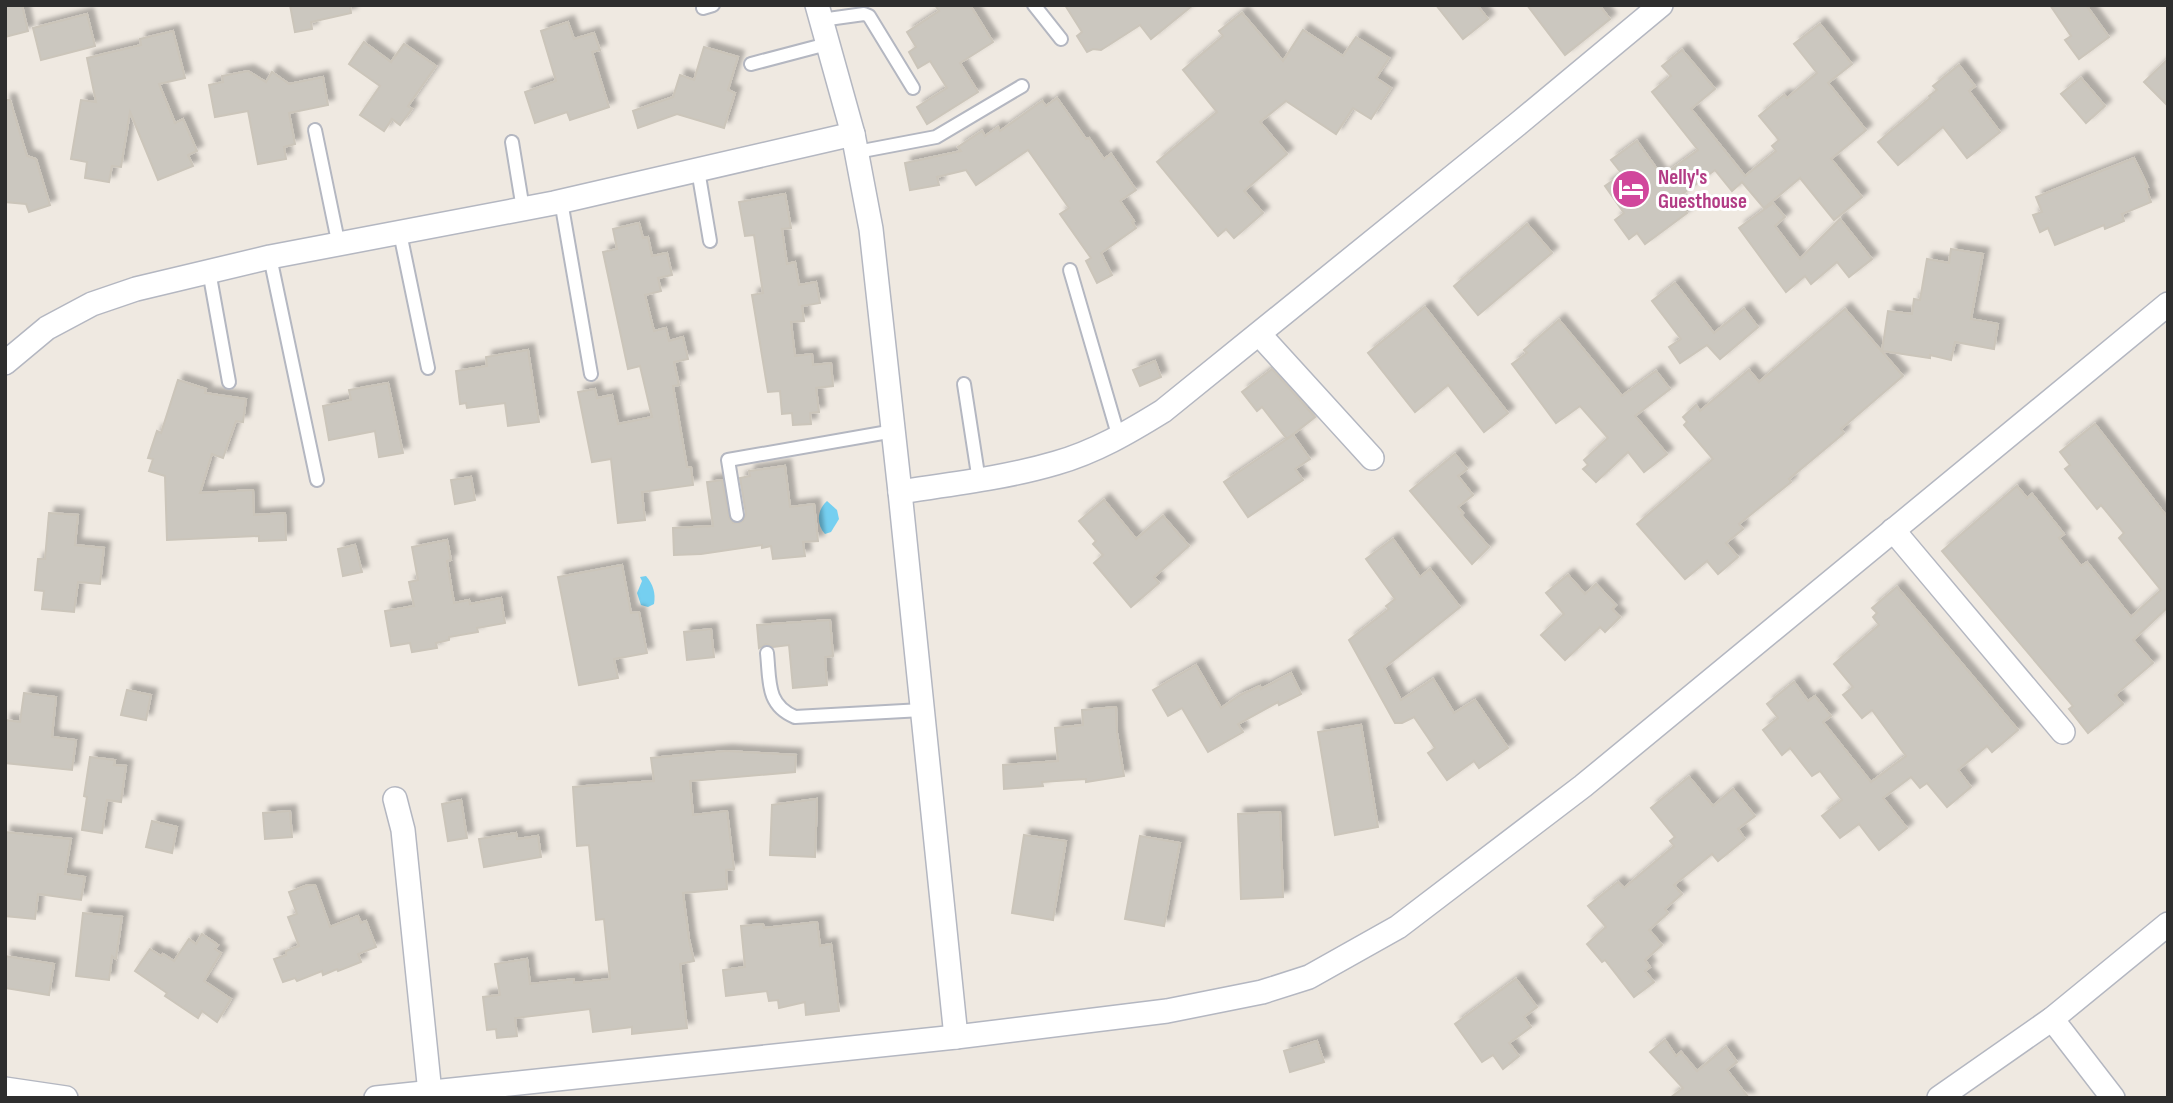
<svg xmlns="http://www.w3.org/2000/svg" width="2173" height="1103" viewBox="0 0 2173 1103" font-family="'Sofia Sans Condensed',sans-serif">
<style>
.water{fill:#75cff0}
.building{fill:#cbc7bf;stroke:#cbc5ba;stroke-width:2;filter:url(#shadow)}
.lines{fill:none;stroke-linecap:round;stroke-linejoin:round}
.service-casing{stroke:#b4b7c1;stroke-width:16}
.minor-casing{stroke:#b4b7c1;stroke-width:26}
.service{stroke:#fff;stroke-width:12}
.minor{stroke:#fff;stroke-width:23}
.labels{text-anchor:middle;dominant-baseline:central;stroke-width:6;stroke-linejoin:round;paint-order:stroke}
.hotel-label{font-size:21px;font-weight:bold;fill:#b23c85;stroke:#fff;text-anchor:start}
</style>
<defs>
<filter id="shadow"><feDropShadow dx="6" dy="-6" stdDeviation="2" flood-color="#0004"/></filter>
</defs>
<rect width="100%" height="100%" fill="#efe9e1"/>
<g class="water">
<path d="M 827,501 L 837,510 L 839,519 L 831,532 L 825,534 C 816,524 817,510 827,501 Z"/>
<path d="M 646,576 C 653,584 656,593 654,604 L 648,607 L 641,605 L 637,593 L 642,581 L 640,577 Z"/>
</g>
<g class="building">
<polygon points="5,5 22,5 28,31 5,37"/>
<polygon points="290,5 350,5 351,13 311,22 312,29 295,32"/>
<polygon points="935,5 970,5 993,42 960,63 978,92 927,124 917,107 947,88 930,61 918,68 909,52 916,47 907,32 939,11"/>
<polygon points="1065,5 1193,5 1151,39 1140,25 1101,50 1093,49 1087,52 1077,36 1082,32"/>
<polygon points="1436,5 1477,5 1488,19 1463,39"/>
<polygon points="1527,5 1599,5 1610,19 1565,55"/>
<polygon points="2050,5 2086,5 2109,37 2079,59 2065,40 2071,36"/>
<polygon points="1242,13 1283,61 1303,30 1343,56 1356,37 1389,58 1376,78 1391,88 1371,119 1353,108 1336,134 1286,101 1260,122 1287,154 1244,191 1263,213 1234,238 1226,229 1218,236 1157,162 1217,112 1183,70 1223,36 1219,31"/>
<polygon points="87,14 95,46 41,60 33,28"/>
<polygon points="568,22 574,39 594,33 600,50 592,52 609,107 570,120 567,112 535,123 525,92 556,81 541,31"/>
<polygon points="1820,24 1852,64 1828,83 1866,130 1831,159 1862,197 1834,220 1800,178 1764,208 1742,182 1732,191 1715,170 1677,198 1687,213 1645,244 1637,233 1629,239 1615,220 1624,213 1605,186 1622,174 1611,160 1637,141 1662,176 1698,150 1652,92 1671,76 1662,66 1682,50 1715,89 1691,109 1745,176 1776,151 1772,146 1779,140 1759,116 1784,95 1787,98 1817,73 1794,44"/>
<polygon points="173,31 185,78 159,84 175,123 183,119 197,151 188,155 193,166 158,180 130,112 121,167 112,166 109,182 85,178 87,162 71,159 81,100 96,102 87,58 141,45 140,39"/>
<polygon points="364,42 391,62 404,44 436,66 408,106 412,109 400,125 392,119 384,131 360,115 380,86 349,64"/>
<polygon points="704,47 738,57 728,90 735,93 724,128 677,114 638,128 633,111 673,97 680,75 694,80"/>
<polygon points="2168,59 2168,106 2144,82"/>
<polygon points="1959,65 1975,86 1969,91 2000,132 1967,158 1943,127 1898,165 1878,142 1930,98 1929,96 1937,90 1933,86"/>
<polygon points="248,71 266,82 272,72 289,84 323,77 328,105 289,113 295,144 284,147 286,159 258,164 248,111 215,117 209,85 223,82 222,76"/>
<polygon points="2081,78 2105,106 2086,123 2061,94"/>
<polygon points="1057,98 1086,139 1089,138 1104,159 1111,154 1136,190 1120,201 1134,221 1132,222 1136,228 1101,253 1112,275 1097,283 1086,261 1091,258 1060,214 1069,208 1028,150 976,185 966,170 937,177 939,185 910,190 905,163 961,151 958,147 982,131 985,136 998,127 1000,131 1042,101 1046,106"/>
<polygon points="5,100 10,100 27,156 36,159 50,205 29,212 26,204 5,202"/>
<polygon points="2134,158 2148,187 2146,188 2151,202 2122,214 2124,221 2105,229 2104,225 2055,245 2048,228 2040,232 2033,215 2042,212 2036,197"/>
<polygon points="785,194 791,228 782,229 787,264 795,262 799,285 816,282 820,303 802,306 804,321 791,322 795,356 812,354 813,365 831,363 833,386 816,388 819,412 810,413 811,424 793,425 792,413 782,414 780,391 768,392 752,295 763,293 754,235 745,236 739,202"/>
<polygon points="1773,203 1785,217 1775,226 1800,259 1840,219 1872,259 1849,277 1837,262 1811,284 1805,276 1786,292 1739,228"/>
<polygon points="639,223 643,238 648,237 652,256 667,253 672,275 658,278 661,291 645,295 654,331 666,328 669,341 683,337 688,359 674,362 679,385 673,386 687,467 691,467 693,485 642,492 645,520 618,523 611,459 592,462 578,392 595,389 597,398 612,395 618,424 652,417 640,366 628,369 603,252 617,249 613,229"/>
<polygon points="1527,224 1552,253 1478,315 1454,286"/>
<polygon points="1951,249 1983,254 1971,319 1998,324 1994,349 1955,342 1951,360 1930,355 1930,358 1882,351 1888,311 1912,314 1914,299 1920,300 1927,259 1949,263"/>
<polygon points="1675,283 1714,333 1744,309 1758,327 1720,359 1707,345 1680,363 1669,347 1681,339 1652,301"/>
<polygon points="1425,307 1508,413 1484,432 1448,385 1415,412 1368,353"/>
<polygon points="1845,309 1903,376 1841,429 1844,433 1789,479 1791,482 1739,524 1743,529 1726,543 1738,557 1718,574 1707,561 1685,579 1637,524 1713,459 1684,425 1687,422 1683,417 1696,405 1700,411 1749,370 1759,382"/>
<polygon points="1559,320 1622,396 1656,371 1670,389 1635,416 1667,454 1644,472 1628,452 1596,482 1583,469 1588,465 1584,460 1608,438 1580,406 1556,423 1512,364 1527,353 1524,350"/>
<polygon points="528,350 539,422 508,426 505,403 467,408 466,403 460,404 456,371 487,366 486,357"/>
<polygon points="1155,361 1161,377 1140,386 1133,370"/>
<polygon points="1272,369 1315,417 1287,439 1262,407 1257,411 1242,392"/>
<polygon points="178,380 206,389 205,393 246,399 243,422 236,421 223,458 212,454 200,493 253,490 254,515 285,513 286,540 259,541 259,536 167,540 165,476 149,471 153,459 148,458 157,431 161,433"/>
<polygon points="388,383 403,453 379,457 375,431 329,440 323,406 351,400 349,390"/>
<polygon points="2095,424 2168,518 2168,607 2133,640 2153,663 2115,695 2123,704 2088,733 2069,709 2073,706 1942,551 2017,486 2027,498 2032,494 2064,534 2059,538 2081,566 2087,562 2131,617 2161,590 2119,538 2124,533 2101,505 2097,509 2065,469 2070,465 2060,452"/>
<polygon points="1293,435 1310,459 1295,469 1303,480 1248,517 1224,482"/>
<polygon points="1455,454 1467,469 1458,476 1473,495 1458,507 1463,513 1461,515 1489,547 1472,564 1410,491"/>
<polygon points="785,466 790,507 814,504 818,541 803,542 805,556 773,559 771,546 762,548 762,545 701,554 674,555 673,528 713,526 707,482 722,480 729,517 733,523 739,523 743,521 746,514 740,478 750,476 749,471"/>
<polygon points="471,477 475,500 455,504 451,480"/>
<polygon points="1104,500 1136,539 1163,516 1189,546 1154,577 1159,583 1131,607 1094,563 1103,555 1093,544 1096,541 1079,521"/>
<polygon points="49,513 78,515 75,545 104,548 100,584 78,582 74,612 42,609 44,591 35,590 38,559 45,559"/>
<polygon points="1393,539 1420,577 1430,569 1460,607 1384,668 1401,700 1433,679 1454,713 1475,700 1508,748 1479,768 1474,761 1447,780 1428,753 1435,748 1414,717 1402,723 1395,723 1349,640 1389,609 1386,606 1395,599 1366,559"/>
<polygon points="447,540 451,560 447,561 454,603 469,600 470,604 501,598 505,623 477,628 478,632 449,637 449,640 436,643 437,648 412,652 410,643 391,646 385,611 414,606 409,582 418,580 412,547"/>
<polygon points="355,545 362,572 343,576 338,549"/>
<polygon points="622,565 631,613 639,612 647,653 614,659 618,678 579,685 558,577"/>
<polygon points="1568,575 1585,594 1596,584 1616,605 1612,609 1620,617 1605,632 1600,627 1565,660 1541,635 1564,614 1546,593"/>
<polygon points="1897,587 2018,730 1992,752 1987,746 1958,770 1971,787 1947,807 1927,783 1920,788 1911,777 1883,798 1907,828 1879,850 1859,824 1840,838 1822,816 1842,800 1820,771 1812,776 1790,748 1782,755 1763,730 1778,718 1767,704 1794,682 1808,701 1815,696 1831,716 1823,722 1871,782 1906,756 1872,710 1862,718 1843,695 1853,687 1834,664 1879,625 1873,617 1877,613 1872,608"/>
<polygon points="830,620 833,656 825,657 827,685 793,688 789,645 773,647 766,644 759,648 757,625"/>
<polygon points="711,629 714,657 687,660 684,632"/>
<polygon points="1196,665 1221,708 1240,695 1260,686 1261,689 1291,673 1301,694 1279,705 1278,702 1238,724 1243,732 1208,752 1182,708 1168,716 1153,690"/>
<polygon points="127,690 151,695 146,720 121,715"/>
<polygon points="24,693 56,697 52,737 76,740 72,770 5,763 5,720 20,722"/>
<polygon points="1116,707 1117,733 1124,776 1086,782 1086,779 1042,782 1043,786 1004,789 1003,765 1058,761 1055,728 1083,725 1082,710"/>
<polygon points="1361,725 1378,827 1335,835 1318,732"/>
<polygon points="726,751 796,755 795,772 690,781 693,815 727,811 734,869 726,870 727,889 683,893 689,939 694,961 680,964 687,1028 632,1034 632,1027 593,1032 590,1009 515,1018 517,1036 497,1038 496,1029 487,1030 483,997 500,995 495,964 527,959 530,984 574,979 574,983 610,979 604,919 596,920 589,845 577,846 573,787 654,781 651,758"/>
<polygon points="90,757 115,760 114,765 126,766 121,802 107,800 102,833 82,830 87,797 84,796"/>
<polygon points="1689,777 1713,806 1733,789 1755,816 1738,829 1745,839 1718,861 1712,854 1674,885 1682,894 1665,909 1668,913 1649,930 1662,945 1645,960 1650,967 1645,971 1654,982 1634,997 1605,960 1602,962 1587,944 1606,927 1588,906 1618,882 1624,888 1674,846 1670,841 1675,837 1651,808"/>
<polygon points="817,799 815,857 770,855 772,805"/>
<polygon points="461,800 467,838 448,841 442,804"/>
<polygon points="290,811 292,837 265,839 263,813"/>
<polygon points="1280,812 1283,897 1241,899 1238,814"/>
<polygon points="152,821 177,827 172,853 146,847"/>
<polygon points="5,832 71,839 65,874 85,877 81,900 38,894 35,919 5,916"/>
<polygon points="516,833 517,839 538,836 541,857 484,867 479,839"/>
<polygon points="1024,835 1066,841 1053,920 1012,913"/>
<polygon points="1140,836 1180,843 1164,926 1125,919"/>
<polygon points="308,885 315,885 330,927 358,916 361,923 366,921 376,947 358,954 361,962 338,971 337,969 323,975 322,971 297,981 295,978 283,982 274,959 286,955 286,951 299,946 288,917 297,914 289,892"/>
<polygon points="83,913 122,917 116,959 112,956 109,980 76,976"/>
<polygon points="817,922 820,946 831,944 839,1011 806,1015 805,1002 779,1008 778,1000 769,1001 767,991 726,996 723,970 745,967 741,926 763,924 764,928"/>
<polygon points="202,934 218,945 215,949 221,953 204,981 231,999 217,1022 202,1011 198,1018 165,996 167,993 135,971 150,949 161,956 163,954 174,961 189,939 196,944"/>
<polygon points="5,956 54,964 49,995 5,988"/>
<polygon points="1516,979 1537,1007 1524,1017 1531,1027 1509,1043 1519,1056 1503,1069 1493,1055 1482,1062 1455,1024"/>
<polygon points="1665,1040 1676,1056 1681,1052 1697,1071 1726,1047 1737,1062 1727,1070 1749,1098 1670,1098 1683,1088 1650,1052"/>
<polygon points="1317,1041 1324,1062 1290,1072 1284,1051"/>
</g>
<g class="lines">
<defs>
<g id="service">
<polyline points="1034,5 1061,39"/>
<polyline points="703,8 713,5"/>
<polyline points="821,20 864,14 869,16 913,88"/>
<polyline points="751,64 827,44"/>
<polyline points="315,130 339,246"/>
<polyline points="512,142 523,209"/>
<polyline points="857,152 936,137 1022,86"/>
<polyline points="698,170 710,241"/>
<polyline points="561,201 591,374"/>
<polyline points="400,233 428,368"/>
<polyline points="270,257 317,480"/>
<polyline points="1070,270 1119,438"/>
<polyline points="209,271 229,382"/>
<polyline points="964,384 979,481"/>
<polyline points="737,515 728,460 894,431"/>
<path d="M 767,653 C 770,681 766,705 795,717 L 922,710"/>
</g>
<g id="minor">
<polyline points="817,5 853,134 871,229 900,492 956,1037"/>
<polyline points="1259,334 1372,458"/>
<polyline points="5,363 47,328 92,304 136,289 270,257 554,203 853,134"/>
<path d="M 900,492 C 952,484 1005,478 1056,463 C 1095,452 1129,432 1163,411 L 1519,123 L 1661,5"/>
<polyline points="1893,530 2063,732"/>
<polyline points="395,799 403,830 430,1093"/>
<polyline points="2052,1019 2113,1098"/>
<polyline points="5,1089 66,1098"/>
<polyline points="376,1098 956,1037 1167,1011 1262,992 1309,977 1398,927 1583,786 2168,304"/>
<polyline points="1939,1098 2052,1019 2168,924"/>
</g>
</defs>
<use href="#service" class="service-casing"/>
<use href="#minor" class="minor-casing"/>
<use href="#service" class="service"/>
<use href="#minor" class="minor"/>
</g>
<defs>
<symbol id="hotel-disc" viewBox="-11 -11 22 22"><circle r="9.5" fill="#d1479c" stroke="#fff"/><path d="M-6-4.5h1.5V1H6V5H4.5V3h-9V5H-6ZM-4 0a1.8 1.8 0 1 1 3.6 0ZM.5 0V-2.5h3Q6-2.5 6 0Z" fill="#fff"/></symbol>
</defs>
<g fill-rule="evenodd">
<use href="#hotel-disc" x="1609" y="167" width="44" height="44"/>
</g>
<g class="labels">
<g class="hotel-label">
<text x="1658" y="177">Nelly's<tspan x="1658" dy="24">Guesthouse</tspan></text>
</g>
</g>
<rect width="2173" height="1103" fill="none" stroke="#2e2e2e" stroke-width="14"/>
</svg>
